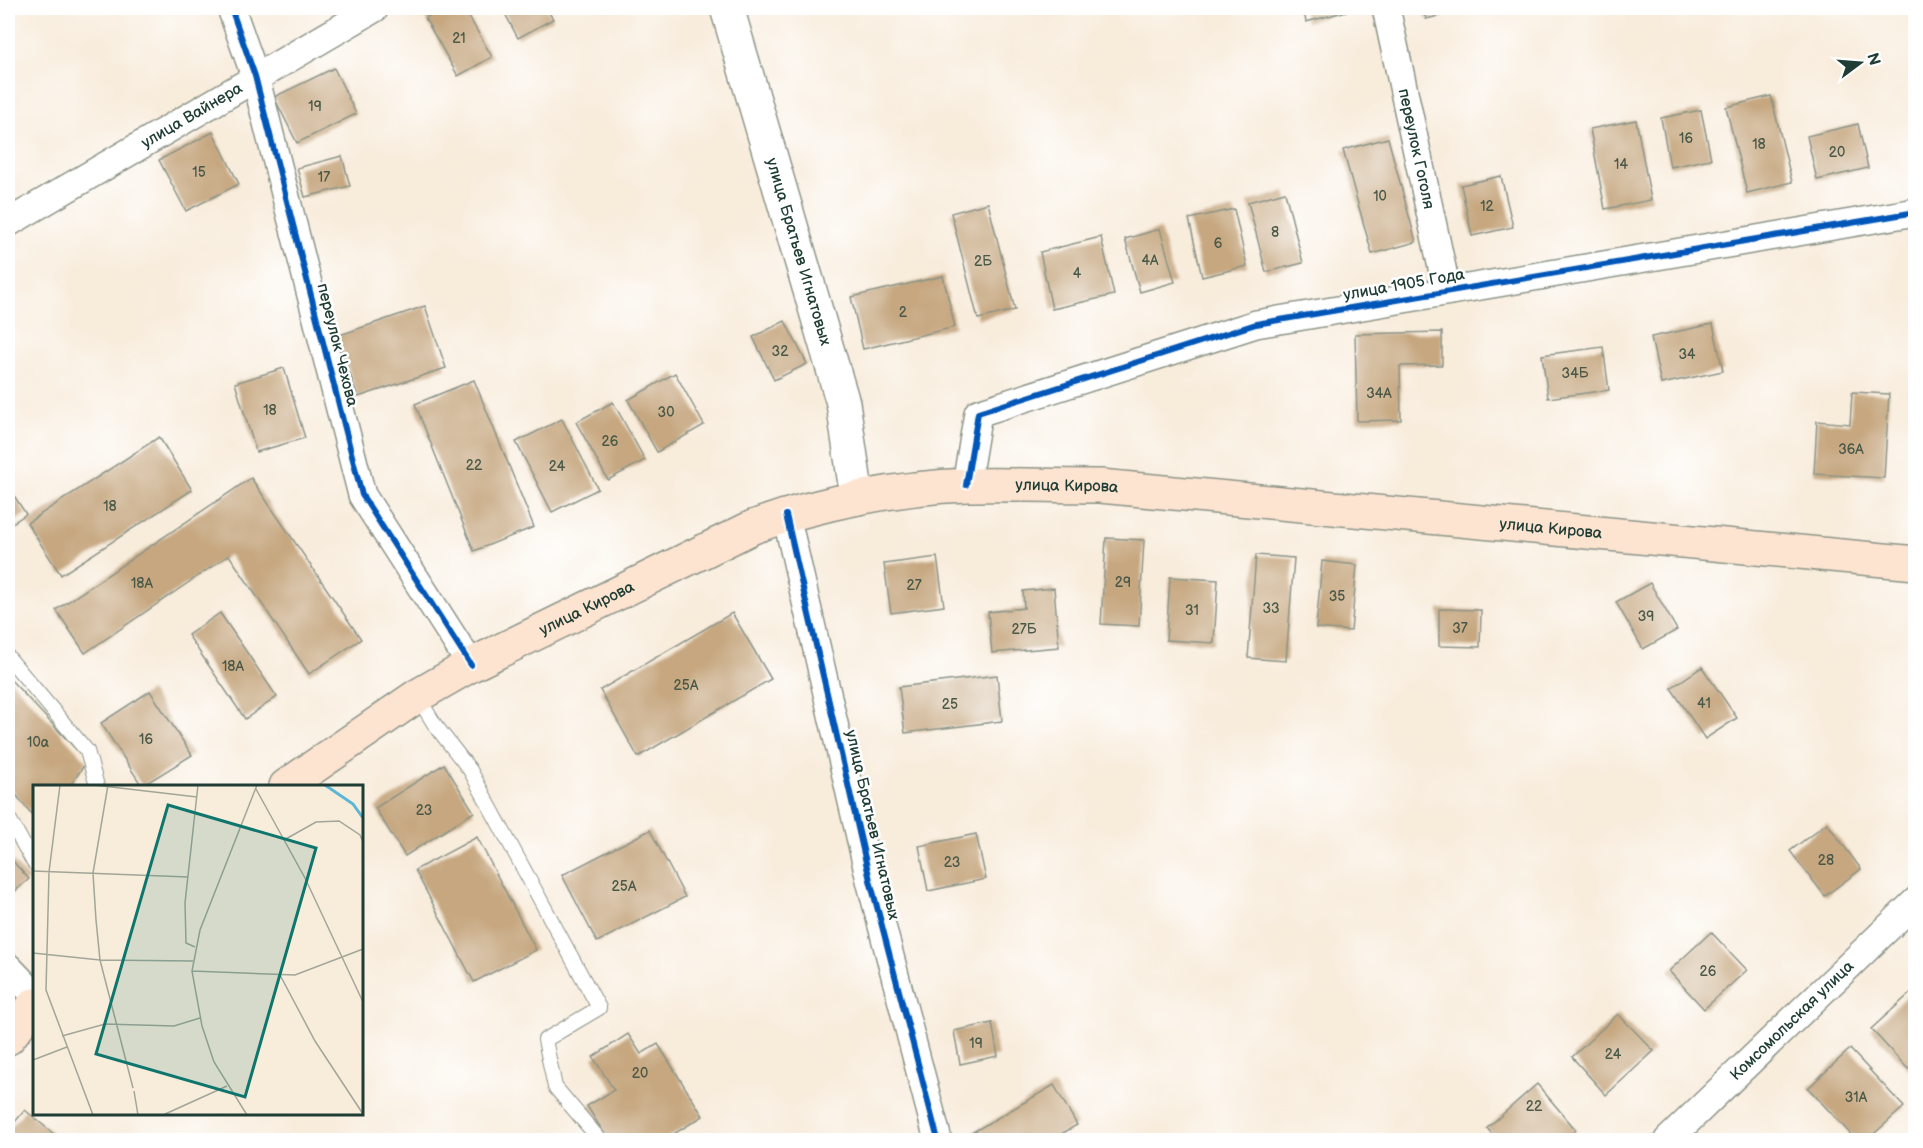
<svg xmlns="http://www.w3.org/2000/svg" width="1923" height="1148" viewBox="0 0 1923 1148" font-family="'Balsamiq Sans',sans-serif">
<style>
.building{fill:#c6a780}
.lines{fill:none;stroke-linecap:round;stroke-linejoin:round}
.service-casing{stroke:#8c9488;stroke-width:16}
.minor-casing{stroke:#8c9488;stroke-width:30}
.tertiary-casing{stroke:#8c9488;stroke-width:36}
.secondary-casing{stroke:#8c9488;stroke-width:36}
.service{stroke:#fff;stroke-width:14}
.minor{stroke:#fff;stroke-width:27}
.tertiary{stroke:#fff;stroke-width:33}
.secondary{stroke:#fde4d1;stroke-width:33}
.cycleway-casing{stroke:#fff;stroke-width:10}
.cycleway{stroke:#0057b8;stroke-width:6}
.labels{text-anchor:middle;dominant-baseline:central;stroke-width:5;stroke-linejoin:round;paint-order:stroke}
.number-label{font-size:14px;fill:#495847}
.street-label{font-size:16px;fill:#1f3d34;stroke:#fff}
.inset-river{fill:none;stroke:#59b7d7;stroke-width:3}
.inset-road{fill:none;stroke:#a1a698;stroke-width:1.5}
.view{fill:#0f766e;fill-opacity:0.15;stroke:#0f766e;stroke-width:3}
.inset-edge{fill:none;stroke:#1f3d34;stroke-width:3}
</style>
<rect width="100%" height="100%" fill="#fff"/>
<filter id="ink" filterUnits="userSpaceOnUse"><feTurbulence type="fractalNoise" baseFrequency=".0167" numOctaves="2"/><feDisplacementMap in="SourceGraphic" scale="12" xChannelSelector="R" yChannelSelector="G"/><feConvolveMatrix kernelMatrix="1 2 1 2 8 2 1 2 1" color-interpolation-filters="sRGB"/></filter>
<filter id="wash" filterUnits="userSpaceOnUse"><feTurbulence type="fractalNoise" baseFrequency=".008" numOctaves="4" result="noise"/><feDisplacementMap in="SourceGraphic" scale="24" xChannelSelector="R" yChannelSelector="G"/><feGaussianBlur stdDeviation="1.35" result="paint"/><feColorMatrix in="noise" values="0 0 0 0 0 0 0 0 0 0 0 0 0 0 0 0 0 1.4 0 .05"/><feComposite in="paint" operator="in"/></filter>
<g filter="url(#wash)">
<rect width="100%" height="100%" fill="#f8ecdb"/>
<g id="blocks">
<g class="building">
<polygon points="445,8 464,8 492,57 458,76 425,18"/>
<polygon points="502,8 546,8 553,19 518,38"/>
<polygon points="1303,8 1358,8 1306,22"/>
<polygon points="1423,8 1471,8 1426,19"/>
<polygon points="334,68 356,114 297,143 274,97"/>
<polygon points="1771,96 1792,182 1747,193 1726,107"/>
<polygon points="1701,110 1711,159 1670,167 1661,118"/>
<polygon points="1636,120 1651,200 1605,209 1590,129"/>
<polygon points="1858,124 1868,168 1817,180 1807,136"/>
<polygon points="213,132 239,184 186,211 159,160"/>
<polygon points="1388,138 1416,242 1372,254 1343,150"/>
<polygon points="342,156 350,186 305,197 297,168"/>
<polygon points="1501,176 1513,227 1472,236 1461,185"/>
<polygon points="1285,192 1303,263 1266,272 1248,202"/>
<polygon points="988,203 1015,310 978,319 951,213"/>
<polygon points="1234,209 1247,266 1202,277 1189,219"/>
<polygon points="1160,229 1175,282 1140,292 1125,239"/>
<polygon points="1101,237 1114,295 1052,309 1040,252"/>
<polygon points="943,276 955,327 863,349 851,297"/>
<polygon points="425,306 446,368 358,397 337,336"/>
<polygon points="785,321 807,364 774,380 753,337"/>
<polygon points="1713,324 1723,371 1661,384 1651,337"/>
<polygon points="1442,332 1442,365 1400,366 1401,420 1357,421 1355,334"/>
<polygon points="1603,347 1609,390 1548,398 1542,355"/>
<polygon points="284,368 305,438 256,452 235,383"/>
<polygon points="675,373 704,425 657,452 628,400"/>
<polygon points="474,380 534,527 474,551 415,404"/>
<polygon points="1852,392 1889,394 1884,478 1814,474 1817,421 1850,424"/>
<polygon points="613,402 645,460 608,480 576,422"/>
<polygon points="562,419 598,489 552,512 516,442"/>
<polygon points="159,437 192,490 61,575 27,523"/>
<polygon points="251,478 361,639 309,674 229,555 85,653 56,610"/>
<polygon points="9,488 26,514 8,526 8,489"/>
<polygon points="1106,538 1144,540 1139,626 1101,624"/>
<polygon points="1256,555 1294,558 1286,661 1248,658"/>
<polygon points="937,557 944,606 891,613 884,564"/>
<polygon points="1322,561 1357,565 1351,631 1316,628"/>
<polygon points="1170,577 1218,580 1214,643 1166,640"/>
<polygon points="1650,583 1677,630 1643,649 1616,602"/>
<polygon points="1054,588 1059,647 992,653 988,612 1024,608 1023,591"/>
<polygon points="1439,609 1481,610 1480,647 1439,646"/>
<polygon points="220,613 277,697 245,719 188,635"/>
<polygon points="732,613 771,679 638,757 600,690"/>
<polygon points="1702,667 1737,718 1705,739 1671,688"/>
<polygon points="997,675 1002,721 905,733 899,687"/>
<polygon points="8,677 87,761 72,783 75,786 34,786 34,817 8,785"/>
<polygon points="150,691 192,755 142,786 101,723"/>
<polygon points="444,764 474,812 405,856 375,808"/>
<polygon points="1827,823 1861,869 1825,896 1790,851"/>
<polygon points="650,830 685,897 597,942 562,875"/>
<polygon points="976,834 986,879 928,891 919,846"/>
<polygon points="477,837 536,950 474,982 415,870"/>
<polygon points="8,856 29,879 8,897"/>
<polygon points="1711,932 1747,970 1704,1009 1669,971"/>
<polygon points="1916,988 1916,1062 1908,1069 1871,1029"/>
<polygon points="1618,1014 1654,1051 1606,1095 1572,1057"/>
<polygon points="992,1023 998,1056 960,1064 954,1031"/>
<polygon points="628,1034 641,1054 658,1044 703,1116 664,1140 608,1140 587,1106 614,1090 593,1057"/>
<polygon points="1850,1049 1904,1107 1867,1140 1856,1140 1808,1088"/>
<polygon points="1537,1084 1576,1130 1564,1140 1497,1140 1487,1128"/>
<polygon points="1054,1085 1077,1125 1051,1140 978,1140 973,1132"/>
<polygon points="25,1110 61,1140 8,1140 8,1130"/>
</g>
</g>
</g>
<g filter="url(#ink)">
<use href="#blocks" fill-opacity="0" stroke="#8c9488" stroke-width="1.5"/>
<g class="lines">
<defs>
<g id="service">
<polyline points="8,657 87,751 97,786"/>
<polyline points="417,696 435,725 470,770 599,1008 545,1040 555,1087 600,1140"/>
<polyline points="8,817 34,863"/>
</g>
<g id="minor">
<polyline points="231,8 255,76 362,495 471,665"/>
<path id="s1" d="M 1386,8 L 1447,291"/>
<path id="s2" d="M 8,223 L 375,8"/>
<polyline points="966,485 978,413 1256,324 1916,212"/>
<polyline points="786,515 870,880 938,1140"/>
<polyline points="8,967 34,994"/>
<path id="s3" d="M 1668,1140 L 1916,901"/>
</g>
<g id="tertiary">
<path id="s4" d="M 727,8 L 843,403 L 857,498"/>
</g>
<g id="secondary">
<path id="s5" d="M 286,786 L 417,696 L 471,665 L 753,527 C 817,503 900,487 968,485 C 1012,484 1056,486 1100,486 L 1916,563"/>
<polyline points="8,1038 34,1005"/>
</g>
</defs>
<use href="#service" class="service-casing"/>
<use href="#minor" class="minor-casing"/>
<use href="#tertiary" class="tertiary-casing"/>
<use href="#secondary" class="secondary-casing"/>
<use href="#service" class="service"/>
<use href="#minor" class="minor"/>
<use href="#tertiary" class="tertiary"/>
<use href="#secondary" class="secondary"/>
<defs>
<g id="cycleway">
<polyline points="231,8 255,76 362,495 471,665"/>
<polyline points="966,485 978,413 1256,324 1916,212"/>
<polyline points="786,515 870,880 938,1140"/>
</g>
</defs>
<use href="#cycleway" class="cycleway-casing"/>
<use href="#cycleway" class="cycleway"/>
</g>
</g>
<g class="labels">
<g class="number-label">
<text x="459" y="38">21</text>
<text x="315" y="106">19</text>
<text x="1686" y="138">16</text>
<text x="1759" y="144">18</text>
<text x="1837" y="152">20</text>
<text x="1621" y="164">14</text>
<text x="199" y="172">15</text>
<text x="324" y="177">17</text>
<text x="1380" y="196">10</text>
<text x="1487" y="206">12</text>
<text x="1275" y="232">8</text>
<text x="1218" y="243">6</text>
<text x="1150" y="260">4А</text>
<text x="983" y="261">2Б</text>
<text x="1077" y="273">4</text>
<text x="903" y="312">2</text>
<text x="780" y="351">32</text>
<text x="1687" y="354">34</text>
<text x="1575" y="373">34Б</text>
<text x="1379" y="393">34А</text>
<text x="270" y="410">18</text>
<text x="666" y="412">30</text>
<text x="610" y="441">26</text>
<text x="1851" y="449">36А</text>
<text x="474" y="465">22</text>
<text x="557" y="466">24</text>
<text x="110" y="506">18</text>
<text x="1123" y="582">29</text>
<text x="142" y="583">18А</text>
<text x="914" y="585">27</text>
<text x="1337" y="596">35</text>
<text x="1271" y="608">33</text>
<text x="1192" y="610">31</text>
<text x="1646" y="616">39</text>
<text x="1460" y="628">37</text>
<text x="1024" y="629">27Б</text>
<text x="233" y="666">18А</text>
<text x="686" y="685">25А</text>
<text x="1704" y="703">41</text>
<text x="950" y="704">25</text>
<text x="146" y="739">16</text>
<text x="38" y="742">10а</text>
<text x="424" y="810">23</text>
<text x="1826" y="860">28</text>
<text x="952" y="862">23</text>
<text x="624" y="886">25А</text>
<text x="1708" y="971">26</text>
<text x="976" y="1043">19</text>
<text x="1613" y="1054">24</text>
<text x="640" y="1073">20</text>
<text x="1856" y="1097">31А</text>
<text x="1534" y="1106">22</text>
</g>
<g class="street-label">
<text stroke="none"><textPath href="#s2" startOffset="213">улица Вайнера</textPath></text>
<text stroke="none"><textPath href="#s1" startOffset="144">переулок Гоголя</textPath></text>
<text stroke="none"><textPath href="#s4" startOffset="254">улица Братьев Игнатовых</textPath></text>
<text transform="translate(1404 285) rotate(-10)">улица 1905 Года</text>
<text transform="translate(337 345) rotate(76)">переулок Чехова</text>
<text stroke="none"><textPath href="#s5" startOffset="854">улица Кирова</textPath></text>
<text stroke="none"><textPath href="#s5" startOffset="1340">улица Кирова</textPath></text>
<text stroke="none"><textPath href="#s5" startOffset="350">улица Кирова</textPath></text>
<text transform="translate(872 825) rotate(77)">улица Братьев Игнатовых</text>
<text stroke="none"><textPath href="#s3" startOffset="172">Комсомольская улица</textPath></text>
</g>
</g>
<g transform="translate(33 785)">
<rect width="330" height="330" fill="#f8ecdb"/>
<path class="inset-river" d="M 292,0 L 320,19 L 330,33"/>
<path class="inset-road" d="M 27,0 L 16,87 L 13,205 L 60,330M 61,0 L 164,12M 75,0 L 60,88 L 63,135 L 67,175 L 100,303M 223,4 L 272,93 L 330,217M 251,55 L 283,37 L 306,36 L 327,50 L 330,57M 0,86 L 155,92M 162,162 L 153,158 L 152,118 L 165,0M 0,168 L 67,175 L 160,176M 159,186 L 262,190 L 330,164M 247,190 L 282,256 L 330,329M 29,251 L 72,239 L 141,241 L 167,233M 0,275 L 34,262M 101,306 L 105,330M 130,330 L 194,301M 214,330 L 181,277 L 169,241 L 159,186 L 167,145 L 224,0"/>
<path class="view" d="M 135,20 L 283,63 L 212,312 L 63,269 Z"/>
<rect width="330" height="330" class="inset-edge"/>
</g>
<rect width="1923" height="1148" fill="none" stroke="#fff" stroke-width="30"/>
<g transform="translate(1860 63) rotate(74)" stroke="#ffffff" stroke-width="4.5" paint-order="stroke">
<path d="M0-4.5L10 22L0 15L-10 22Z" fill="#1f3d34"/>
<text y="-9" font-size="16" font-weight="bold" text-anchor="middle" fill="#1f3d34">N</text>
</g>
</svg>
